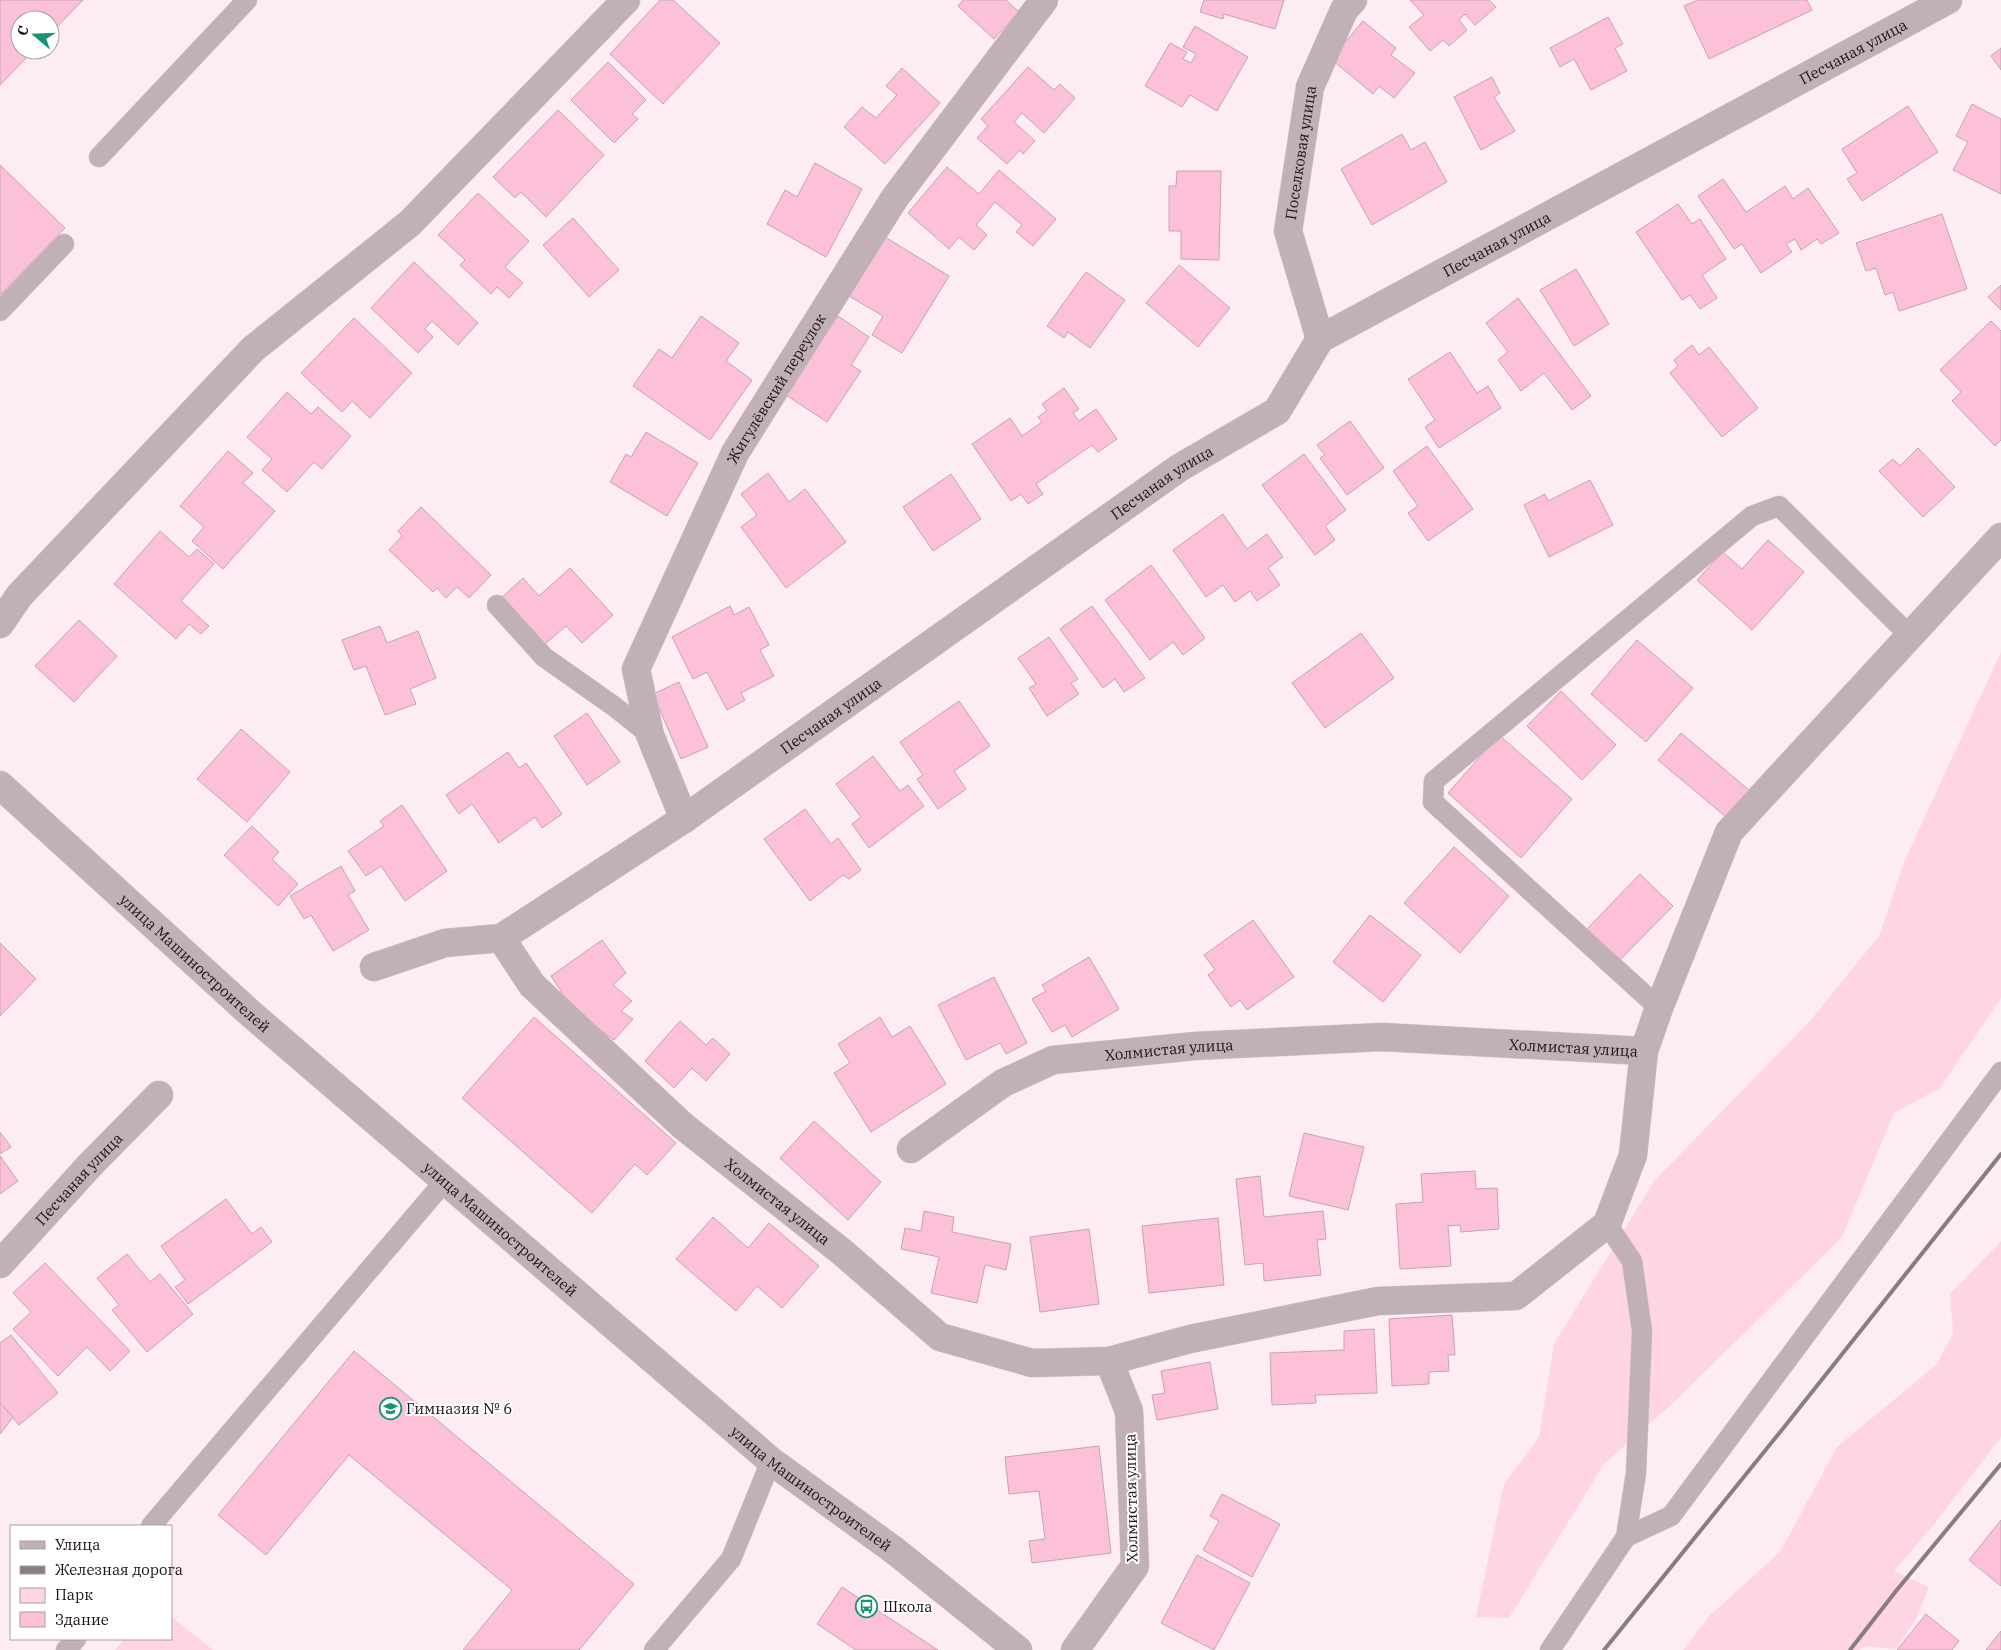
<svg xmlns="http://www.w3.org/2000/svg" width="2001" height="1650" viewBox="0 0 2001 1650" font-family="'IBM Plex Serif',serif">
<style>
.green{fill:#ffd5e5}
.building{fill:#fdc0d9;stroke:#c7a3b1}
.lines{fill:none;stroke-linecap:round;stroke-linejoin:round}
.service-casing{stroke:#d9cad0;stroke-width:21}
.minor-casing{stroke:#d9cad0;stroke-width:29}
.tertiary-casing{stroke:#d9cad0;stroke-width:29}
.service{stroke:#c1b0b6;stroke-width:20}
.minor{stroke:#c1b0b6;stroke-width:28}
.tertiary{stroke:#c1b0b6;stroke-width:28}
.rail{stroke:#8b7c82;stroke-width:4}
.labels{text-anchor:middle;dominant-baseline:central;stroke-width:4;stroke-linejoin:round;paint-order:stroke}
.street-label{font-size:15px;fill:#1e1117;stroke:#fff}
.poi-label{font-size:15px;fill:#1e1117;stroke:#fff;text-anchor:start}
</style>
<rect width="100%" height="100%" fill="#fdedf3"/>
<g class="green">
<polygon points="2001,652 2001,998 1940,1088 1894,1113 1842,1237 1672,1404 1604,1464 1509,1618 1476,1617 1504,1484 1539,1437 1554,1344 1654,1181 1809,1022 1879,936 1904,862"/>
<polygon points="2001,1241 2001,1437 1936,1522 1894,1571 1929,1587 1916,1619 1896,1649 1865,1646 1860,1650 1683,1650 1709,1616 1780,1552 1837,1447 1937,1364 1953,1333 1950,1294"/>
<polygon points="171,1616 213,1650 115,1650 124,1639 171,1639"/>
</g>
<g class="building">
<polygon points="0,0 83,0 50,34 50,20 20,20 20,50 34,50 0,85"/>
<polygon points="660,0 673,0 720,43 663,104 610,54"/>
<polygon points="963,0 1006,0 1019,12 994,39 958,6"/>
<polygon points="1204,0 1284,0 1275,29 1224,14 1223,19 1200,12"/>
<polygon points="1410,0 1489,0 1496,7 1475,25 1465,14 1459,20 1467,30 1449,46 1443,40 1430,51 1409,27 1424,15"/>
<polygon points="1698,0 1807,0 1812,10 1709,59 1684,6"/>
<polygon points="1608,17 1623,44 1615,48 1627,71 1591,90 1574,59 1560,67 1550,48"/>
<polygon points="1363,21 1396,48 1391,55 1415,73 1394,98 1379,86 1373,94 1331,59"/>
<polygon points="1195,26 1248,57 1217,111 1190,95 1182,107 1145,86 1170,43 1187,52 1183,59 1191,63 1196,54 1183,47"/>
<polygon points="2001,48 2001,70 1991,56"/>
<polygon points="608,62 646,100 632,114 638,119 614,143 571,100"/>
<polygon points="1028,67 1054,90 1060,84 1075,98 1044,133 1022,113 1014,122 1035,141 1023,154 1020,150 1007,164 977,138 988,126 981,119"/>
<polygon points="902,68 940,103 885,164 844,127 862,107 876,118 897,95 886,86"/>
<polygon points="1492,77 1500,93 1494,97 1515,131 1481,150 1454,97"/>
<polygon points="1972,104 2001,119 2001,194 1953,170 1968,142 1956,136"/>
<polygon points="1908,106 1938,152 1862,201 1847,179 1857,173 1842,149"/>
<polygon points="558,110 604,155 546,217 521,192 515,198 493,177"/>
<polygon points="1402,134 1411,150 1425,142 1447,182 1372,225 1341,169"/>
<polygon points="815,163 862,189 826,257 767,224 785,190 797,197"/>
<polygon points="0,165 65,228 0,295"/>
<polygon points="947,167 979,194 999,170 1056,219 1033,246 1016,232 1022,225 995,202 976,225 987,235 974,250 959,237 949,249 908,213"/>
<polygon points="1177,171 1221,171 1219,260 1181,259 1181,231 1169,231 1169,186 1176,186"/>
<polygon points="1723,179 1746,212 1785,186 1793,199 1808,188 1839,233 1821,244 1817,239 1801,250 1795,239 1786,244 1792,252 1761,273 1742,244 1734,249 1698,196"/>
<polygon points="478,193 529,241 505,267 523,283 509,298 497,287 491,294 460,265 465,260 438,235"/>
<polygon points="1678,204 1692,224 1700,219 1726,259 1702,275 1717,298 1700,309 1690,295 1682,300 1636,232"/>
<polygon points="1942,214 1967,289 1899,311 1893,292 1885,295 1876,268 1866,271 1856,243"/>
<polygon points="573,218 619,270 589,297 543,245"/>
<polygon points="885,237 949,276 902,353 872,335 883,316 849,296"/>
<polygon points="414,262 478,323 458,345 432,321 425,329 433,337 418,353 371,308"/>
<polygon points="1179,265 1230,308 1198,347 1146,303"/>
<polygon points="1576,269 1609,324 1574,346 1540,290"/>
<polygon points="1086,272 1125,300 1090,348 1068,332 1064,338 1047,326"/>
<polygon points="2001,285 2001,310 1988,297"/>
<polygon points="1518,298 1591,396 1572,410 1544,373 1521,391 1498,360 1508,352 1486,323"/>
<polygon points="701,316 739,343 726,361 752,380 710,440 633,386 659,349 672,358"/>
<polygon points="838,316 869,337 851,365 861,371 827,422 786,395"/>
<polygon points="354,318 412,373 370,418 352,401 342,412 301,373"/>
<polygon points="1991,321 2001,331 2001,440 1995,446 1952,401 1961,392 1940,370"/>
<polygon points="1692,345 1699,355 1709,347 1758,408 1722,437 1670,373 1678,366 1674,360"/>
<polygon points="1450,352 1477,393 1488,386 1501,408 1439,448 1425,427 1435,420 1408,379"/>
<polygon points="1064,388 1079,409 1073,413 1079,421 1096,409 1117,439 1098,452 1092,445 1036,484 1043,494 1028,504 1021,494 1011,501 972,444 1010,418 1022,436 1042,422 1038,417 1047,411 1042,404"/>
<polygon points="287,392 311,414 318,407 351,436 322,469 314,462 287,492 262,470 272,459 247,437"/>
<polygon points="1350,421 1384,468 1347,495 1320,458 1325,455 1317,445"/>
<polygon points="646,432 698,463 667,516 610,482 626,454 631,457"/>
<polygon points="1427,446 1473,509 1428,541 1408,513 1418,506 1393,471"/>
<polygon points="1918,448 1955,487 1923,517 1879,471 1893,459 1900,466"/>
<polygon points="228,451 253,473 243,483 275,511 223,569 192,541 204,527 180,506"/>
<polygon points="1304,454 1346,510 1325,526 1335,540 1315,555 1262,485"/>
<polygon points="768,473 789,502 805,489 846,542 786,588 741,527 757,515 741,494"/>
<polygon points="951,474 981,519 933,551 903,507"/>
<polygon points="1590,480 1613,525 1549,557 1524,505 1545,494 1548,501"/>
<polygon points="421,507 491,575 469,598 457,587 446,598 437,588 433,592 389,550 402,536 398,531"/>
<polygon points="1223,514 1247,549 1267,534 1283,557 1268,568 1280,585 1257,601 1250,591 1235,602 1223,585 1206,597 1173,550"/>
<polygon points="160,531 189,557 197,549 214,564 181,601 209,626 201,634 189,624 176,639 114,584"/>
<polygon points="1768,540 1804,572 1752,630 1697,580 1723,552 1742,569"/>
<polygon points="1151,565 1205,638 1183,655 1173,642 1150,660 1105,600"/>
<polygon points="570,568 613,615 582,643 566,626 544,645 501,598 523,578 539,596"/>
<polygon points="730,606 734,615 749,607 769,645 760,650 774,676 741,693 745,700 727,710 707,672 693,679 672,637"/>
<polygon points="1092,606 1145,678 1124,692 1115,679 1103,688 1060,629"/>
<polygon points="79,620 117,656 74,702 35,666"/>
<polygon points="380,626 387,643 418,631 436,678 410,689 416,704 385,715 366,666 354,670 342,640"/>
<polygon points="1361,633 1394,678 1325,728 1292,683"/>
<polygon points="1049,637 1078,679 1071,683 1079,694 1047,716 1029,688 1036,684 1018,658"/>
<polygon points="1637,640 1693,688 1646,742 1591,694"/>
<polygon points="679,682 708,747 681,759 653,694"/>
<polygon points="1561,691 1616,745 1582,780 1527,726"/>
<polygon points="959,701 990,746 954,771 966,789 938,809 917,779 923,775 900,742"/>
<polygon points="587,713 620,762 587,785 554,736"/>
<polygon points="241,729 290,772 247,822 197,779"/>
<polygon points="1681,733 1749,790 1726,817 1658,760"/>
<polygon points="1499,735 1572,799 1521,858 1448,793"/>
<polygon points="508,752 519,768 526,763 562,814 542,828 535,817 499,843 472,804 459,814 446,795"/>
<polygon points="873,756 900,791 908,785 924,806 869,848 852,824 861,817 836,784"/>
<polygon points="402,805 447,871 405,901 381,866 366,876 348,851 384,826 380,821"/>
<polygon points="805,809 831,844 838,838 861,870 849,879 843,875 810,901 764,839"/>
<polygon points="252,826 279,852 272,859 298,884 278,906 224,855"/>
<polygon points="1454,847 1509,896 1460,953 1404,903"/>
<polygon points="341,866 355,891 348,895 369,930 333,951 311,915 304,919 290,896"/>
<polygon points="1640,874 1673,906 1619,961 1587,929"/>
<polygon points="1370,915 1421,955 1383,1002 1333,962"/>
<polygon points="1253,920 1294,977 1247,1010 1240,1000 1231,1007 1208,975 1215,970 1204,955"/>
<polygon points="602,940 626,973 613,985 632,1001 621,1011 633,1019 614,1040 572,1008 551,976"/>
<polygon points="0,943 36,979 0,1016"/>
<polygon points="1089,957 1119,1009 1072,1037 1065,1025 1052,1032 1032,999 1046,991 1042,985"/>
<polygon points="994,977 1027,1043 1006,1054 1000,1043 966,1060 938,1005"/>
<polygon points="534,1017 676,1143 647,1175 635,1164 592,1213 462,1098"/>
<polygon points="880,1017 892,1037 910,1026 946,1084 871,1132 834,1073 850,1063 838,1044"/>
<polygon points="680,1021 706,1045 713,1038 730,1054 706,1081 692,1068 674,1088 645,1061"/>
<polygon points="814,1121 881,1182 848,1220 780,1158"/>
<polygon points="0,1132 11,1147 0,1154"/>
<polygon points="1304,1133 1364,1147 1348,1210 1289,1196"/>
<polygon points="0,1156 18,1181 0,1194"/>
<polygon points="1475,1171 1476,1189 1497,1188 1499,1229 1461,1232 1460,1225 1448,1226 1451,1266 1400,1269 1396,1204 1423,1202 1421,1174"/>
<polygon points="1260,1176 1264,1217 1323,1211 1326,1239 1317,1240 1321,1275 1264,1281 1263,1263 1245,1265 1236,1179"/>
<polygon points="226,1199 252,1234 261,1227 272,1242 188,1304 175,1287 185,1280 161,1246"/>
<polygon points="924,1211 954,1217 952,1232 1011,1244 1006,1270 985,1265 977,1303 931,1293 939,1257 901,1249 905,1228 921,1231"/>
<polygon points="713,1217 748,1248 769,1223 819,1266 782,1308 757,1286 736,1311 676,1259"/>
<polygon points="1218,1218 1224,1285 1149,1293 1142,1226"/>
<polygon points="1089,1229 1099,1304 1040,1312 1030,1237"/>
<polygon points="127,1254 150,1282 160,1274 193,1314 147,1352 112,1310 119,1305 97,1278"/>
<polygon points="45,1263 130,1351 110,1371 87,1347 58,1376 13,1329 31,1312 13,1293"/>
<polygon points="1452,1315 1455,1355 1448,1355 1449,1371 1429,1372 1429,1384 1392,1386 1389,1319"/>
<polygon points="1374,1329 1377,1393 1315,1395 1316,1403 1272,1405 1270,1353 1344,1350 1344,1331"/>
<polygon points="11,1335 58,1393 19,1425 0,1403 0,1343"/>
<polygon points="354,1351 634,1584 579,1650 463,1650 512,1590 349,1455 266,1555 218,1515"/>
<polygon points="1210,1362 1218,1409 1157,1420 1152,1395 1165,1393 1161,1371"/>
<polygon points="0,1403 13,1417 0,1434"/>
<polygon points="1099,1446 1111,1553 1032,1563 1029,1541 1045,1539 1039,1491 1009,1494 1005,1457"/>
<polygon points="1222,1494 1280,1524 1252,1577 1203,1550 1219,1521 1210,1516"/>
<polygon points="2001,1520 2001,1586 1969,1560"/>
<polygon points="1197,1555 1250,1583 1214,1650 1161,1623"/>
<polygon points="842,1587 938,1650 856,1650 817,1624"/>
<polygon points="1926,1614 1959,1641 1952,1650 1897,1650"/>
<polygon points="2001,1631 2001,1650 1986,1650"/>
</g>
<g class="lines">
<defs>
<g id="service">
<polyline points="99,157 247,0"/>
<polyline points="0,311 64,244"/>
<polyline points="497,605 544,657 615,707 650,735"/>
<polyline points="1659,1008 1433,802 1434,781 1752,516 1779,506 1910,636"/>
<polyline points="151,1526 444,1182"/>
<polyline points="1626,1537 1671,1516 2001,1072"/>
<polyline points="66,1650 76,1639"/>
<polyline points="654,1650 731,1559 771,1461"/>
<polyline points="1550,1650 1626,1537 1636,1473 1642,1331 1632,1261 1607,1224"/>
</g>
<g id="minor">
<path id="s1" d="M 1320,339 L 1288,231 L 1310,87 L 1344,10 L 1353,0"/>
<polyline points="0,624 19,596 253,349 410,223 626,0"/>
<path id="s2" d="M 684,819 L 650,735 L 636,669 L 735,453 L 894,199 L 1044,0"/>
<path id="s3" d="M 501,938 L 532,985 L 683,1126 L 842,1252 L 940,1337 L 1032,1363 L 1109,1361 L 1190,1339 L 1378,1301 L 1516,1296 L 1607,1224 L 1633,1155 L 1644,1051 L 1659,1008 L 1729,832 L 2001,537"/>
<path id="s4" d="M 374,967 L 445,943 L 501,938 L 684,819 L 1179,468 L 1277,411 L 1320,339 L 1948,0"/>
<path id="s5" d="M 911,1149 L 1003,1083 L 1053,1060 L 1195,1046 L 1382,1037 L 1644,1051"/>
<path id="s6" d="M 0,1264 L 90,1165 L 159,1095"/>
<polyline points="1075,1650 1135,1566 1129,1411 1109,1361"/>
</g>
<g id="tertiary">
<path id="s7" d="M 0,785 L 251,1014 L 771,1461 L 895,1551 L 1018,1650"/>
</g>
</defs>
<use href="#service" class="service-casing"/>
<use href="#minor" class="minor-casing"/>
<use href="#tertiary" class="tertiary-casing"/>
<use href="#service" class="service"/>
<use href="#minor" class="minor"/>
<use href="#tertiary" class="tertiary"/>
<g class="rail">
<polyline points="1604,1650 1785,1426 2001,1154"/>
<polyline points="1850,1650 1896,1591 2001,1464"/>
</g>
</g>
<defs>
<symbol id="school-ring" viewBox="-11 -11 22 22"><circle r="9.5" fill="#fff" stroke="#199176" stroke-width="1.5"/><path d="M0-5L7-2L0 1L-7-2ZM-4 1L0 2.5L4 1V4Q0 6-4 4Z" fill="#199176"/></symbol>
<symbol id="bus-ring" viewBox="-11 -11 22 22"><circle r="9.5" fill="#fff" stroke="#199176" stroke-width="1.5"/><path d="M-5-6H5V4H4V6H2V4H-2V6H-4V4H-5ZM-3.5-4V0h7V-4ZM-3.5 1.2v1.5H-2V1.2ZM2 1.2v1.5H3.5V1.2Z" fill="#199176"/></symbol>
</defs>
<g fill-rule="evenodd">
<use href="#school-ring" x="378" y="1396" width="25" height="25"/>
<use href="#bus-ring" x="854" y="1594" width="25" height="25"/>
</g>
<g class="labels">
<g class="street-label">
<text stroke="none"><textPath href="#s4" startOffset="1759">Песчаная улица</textPath></text>
<text stroke="none"><textPath href="#s1" startOffset="192">Поселковая улица</textPath></text>
<text stroke="none"><textPath href="#s4" startOffset="1354">Песчаная улица</textPath></text>
<text stroke="none"><textPath href="#s2" startOffset="472">Жигулёвский переулок</textPath></text>
<text stroke="none"><textPath href="#s4" startOffset="934">Песчаная улица</textPath></text>
<text stroke="none"><textPath href="#s4" startOffset="529">Песчаная улица</textPath></text>
<text stroke="none"><textPath href="#s7" startOffset="264">улица Машиностроителей</textPath></text>
<text stroke="none"><textPath href="#s5" startOffset="690">Холмистая улица</textPath></text>
<text stroke="none"><textPath href="#s5" startOffset="285">Холмистая улица</textPath></text>
<text stroke="none"><textPath href="#s6" startOffset="116">Песчаная улица</textPath></text>
<text stroke="none"><textPath href="#s3" startOffset="384">Холмистая улица</textPath></text>
<text stroke="none"><textPath href="#s7" startOffset="669">улица Машиностроителей</textPath></text>
<text stroke="none"><textPath href="#s7" startOffset="1074">улица Машиностроителей</textPath></text>
<text transform="translate(1131 1498) rotate(-91)">Холмистая улица</text>
</g>
<g class="poi-label">
<text x="406" y="1408">Гимназия № 6</text>
<text x="883" y="1606">Школа</text>
</g>
</g>
<rect x="10" y="1525" width="162" height="115" fill="#ffffff" stroke="#a5a0a2"/>
<rect x="20" y="1541" width="25" height="8" fill="#c1b0b6" stroke="#a5a0a2"/>
<text x="55" y="1550" font-size="15" fill="#1e1117">Улица</text>
<rect x="20" y="1566" width="25" height="8" fill="#8b7c82" stroke="#a5a0a2"/>
<text x="55" y="1575" font-size="15" fill="#1e1117">Железная дорога</text>
<rect x="20" y="1588" width="25" height="15" fill="#ffd5e5" stroke="#a5a0a2"/>
<text x="55" y="1600" font-size="15" fill="#1e1117">Парк</text>
<rect x="20" y="1612" width="25" height="15" fill="#fdc0d9" stroke="#a5a0a2"/>
<text x="55" y="1625" font-size="15" fill="#1e1117">Здание</text>
<g transform="translate(35 35) rotate(289)"><circle r="24" fill="#ffffff" stroke="#a5a0a2"/>
<path d="M0-4L9 19L0 12L-9 19Z" fill="#199176"/>
<text y="-8" font-size="14" font-weight="bold" text-anchor="middle" fill="#1e1117">С</text>
</g>
</svg>
